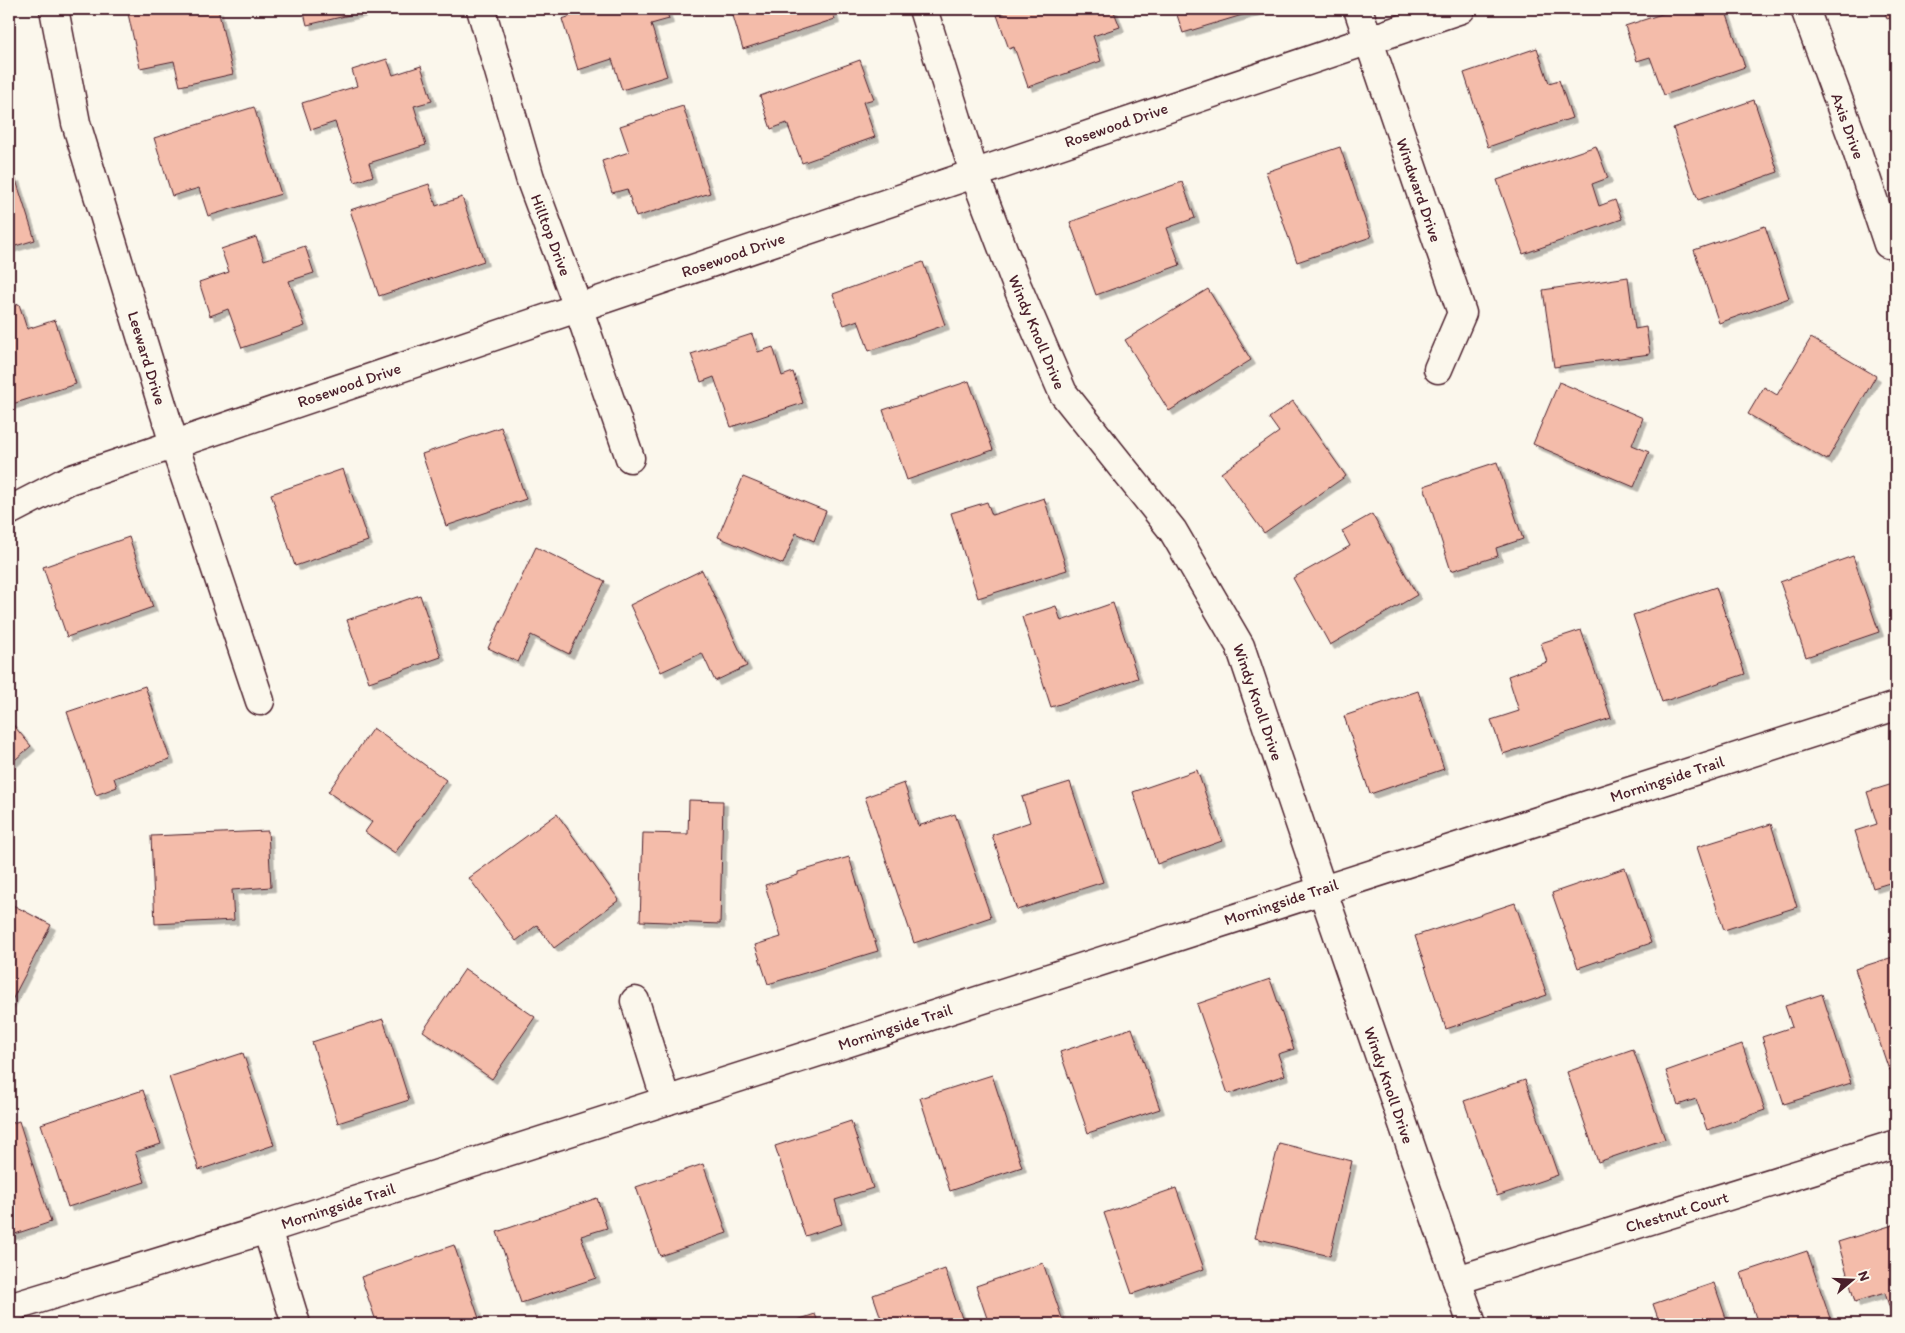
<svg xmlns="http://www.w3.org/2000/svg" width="1905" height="1333" viewBox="0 0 1905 1333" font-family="Itim,sans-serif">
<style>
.building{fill:#f4bcaa;stroke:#4a1f2b;filter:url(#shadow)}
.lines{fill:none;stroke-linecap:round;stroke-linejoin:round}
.minor-casing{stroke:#4a1f2b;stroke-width:31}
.minor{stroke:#fbf7ec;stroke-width:28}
.labels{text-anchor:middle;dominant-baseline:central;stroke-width:5;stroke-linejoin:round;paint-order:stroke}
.street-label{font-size:16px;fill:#4a1f2b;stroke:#fbf7ec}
</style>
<defs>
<filter id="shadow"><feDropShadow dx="4.5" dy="4.5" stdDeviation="0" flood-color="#0004"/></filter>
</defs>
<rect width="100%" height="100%" fill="#fbf7ec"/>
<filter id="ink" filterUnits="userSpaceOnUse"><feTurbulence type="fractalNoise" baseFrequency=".02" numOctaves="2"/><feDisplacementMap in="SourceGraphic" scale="10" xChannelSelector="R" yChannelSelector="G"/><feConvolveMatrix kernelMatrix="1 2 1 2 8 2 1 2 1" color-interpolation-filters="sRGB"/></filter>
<g filter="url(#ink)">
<g class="building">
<polygon points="127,9 218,9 233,74 180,86 174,61 140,68"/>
<polygon points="303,9 375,9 307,25"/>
<polygon points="576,9 666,9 669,19 651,24 667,76 622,90 612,59 578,70 562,19 577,14"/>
<polygon points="731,9 832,9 835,19 743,49"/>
<polygon points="1016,9 1113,9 1120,27 1093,36 1101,61 1028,87 1014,47 1009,49 997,15"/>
<polygon points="1175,9 1262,9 1183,33"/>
<polygon points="1677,9 1725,9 1745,67 1664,95 1650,57 1637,61 1625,26"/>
<polygon points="1884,9 1896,9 1896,16 1887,19"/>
<polygon points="1537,48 1549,83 1559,80 1572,118 1488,147 1464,73"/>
<polygon points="387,59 393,75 421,66 432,101 414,106 426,145 369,163 373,176 355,182 335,122 311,130 302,103 357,86 352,70"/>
<polygon points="860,60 874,99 863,102 875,137 802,163 787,123 771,129 760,96"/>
<polygon points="1754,100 1778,172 1698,200 1673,128"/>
<polygon points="683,106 710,193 636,217 627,189 612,193 602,161 629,152 620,126"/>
<polygon points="254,107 281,194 208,216 199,188 172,196 154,138"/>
<polygon points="1596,146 1608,178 1592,184 1599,206 1615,200 1622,219 1523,254 1497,180"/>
<polygon points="1340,147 1371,237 1297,262 1266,172"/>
<polygon points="15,177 35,240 9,248 9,179"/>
<polygon points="1182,182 1195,218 1167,228 1180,265 1096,295 1070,222"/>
<polygon points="429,184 436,206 462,197 484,261 379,296 350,210"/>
<polygon points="1765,226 1789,298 1719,323 1694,250"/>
<polygon points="256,237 264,260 305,246 314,273 289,281 305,326 242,348 228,309 210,316 199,282 229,272 221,249"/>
<polygon points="923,262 945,325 869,351 858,320 844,325 833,294"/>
<polygon points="1628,277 1635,329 1646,327 1650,354 1554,367 1543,290"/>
<polygon points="1208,289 1251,360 1169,411 1125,340"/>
<polygon points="19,304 27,329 55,320 76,384 9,405 9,307"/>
<polygon points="752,334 758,352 773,347 782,376 793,372 803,403 731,427 714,377 701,382 691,354"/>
<polygon points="1811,338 1876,376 1827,460 1748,414 1764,387 1777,395"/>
<polygon points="1896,360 1896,383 1889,362"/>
<polygon points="969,381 993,450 907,480 883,410"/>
<polygon points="1559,382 1643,418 1632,445 1649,452 1634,487 1533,444"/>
<polygon points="1293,401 1346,476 1264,533 1221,473 1279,432 1269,418"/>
<polygon points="501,427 526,499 446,526 422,454"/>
<polygon points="1497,462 1523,539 1496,548 1498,556 1451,571 1424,486"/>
<polygon points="343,469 368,541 295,566 271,494"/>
<polygon points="743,477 826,511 814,541 796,533 783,564 718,537"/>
<polygon points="1044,498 1067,570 978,598 951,513 987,502 992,515"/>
<polygon points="1372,514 1417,595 1330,645 1293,578 1350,546 1342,531"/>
<polygon points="129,537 153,607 67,637 43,567"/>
<polygon points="536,547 605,581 569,654 531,635 518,662 488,648"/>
<polygon points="1853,556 1879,632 1806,657 1780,582"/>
<polygon points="702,570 747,666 715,681 702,653 661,672 630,605"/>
<polygon points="1716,587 1745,674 1662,702 1633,615"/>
<polygon points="420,595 441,657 369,682 347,620"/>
<polygon points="1113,603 1138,678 1051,707 1022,617 1056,606 1061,621"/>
<polygon points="1581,630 1611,718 1503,754 1491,720 1519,711 1508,676 1547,662 1541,643"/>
<polygon points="145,686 170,759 114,778 117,787 96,795 67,712"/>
<polygon points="1418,691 1444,769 1370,794 1344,716"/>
<polygon points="9,720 31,746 9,765"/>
<polygon points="373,728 446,780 395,853 365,832 372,822 328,792"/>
<polygon points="1197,770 1222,841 1157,864 1133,792"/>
<polygon points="1070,782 1103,882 1017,910 992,835 1030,822 1022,797"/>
<polygon points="904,783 918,826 955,814 991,917 914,943 865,797"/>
<polygon points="1896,783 1896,881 1873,888 1855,831 1877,824 1867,792"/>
<polygon points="689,800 723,801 720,924 640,921 643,833 688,834"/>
<polygon points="557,814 619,900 554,948 537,925 516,941 469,878"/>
<polygon points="1771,824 1797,907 1724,930 1697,847"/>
<polygon points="268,831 271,887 232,890 234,920 155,924 151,836"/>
<polygon points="849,857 878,951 768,984 755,945 781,937 765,885 798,875 798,872"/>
<polygon points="1625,868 1651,943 1578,968 1552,893"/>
<polygon points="9,903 51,925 10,1004 9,1003"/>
<polygon points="1515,903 1547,995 1446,1029 1415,936"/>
<polygon points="1896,956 1896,1067 1889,1070 1855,969"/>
<polygon points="465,969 535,1017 492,1079 423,1031"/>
<polygon points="1270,979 1294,1049 1278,1054 1285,1075 1228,1094 1197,1004"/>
<polygon points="1822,994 1851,1083 1784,1104 1762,1037 1792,1027 1785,1006"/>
<polygon points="383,1019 409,1100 338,1123 312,1042"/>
<polygon points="1132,1028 1160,1109 1088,1133 1060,1052"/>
<polygon points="1742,1044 1765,1110 1707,1130 1696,1099 1678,1105 1666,1071"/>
<polygon points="1633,1049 1665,1139 1598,1162 1567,1072"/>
<polygon points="243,1053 274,1145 199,1170 169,1077"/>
<polygon points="992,1075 1022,1167 950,1191 920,1098"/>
<polygon points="1525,1080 1558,1175 1497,1196 1464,1101"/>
<polygon points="143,1090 161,1144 135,1152 145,1182 68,1207 41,1124"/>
<polygon points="19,1121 51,1222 9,1236 9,1124"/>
<polygon points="851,1121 873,1188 835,1200 842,1224 805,1236 775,1146"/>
<polygon points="1279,1143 1352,1161 1330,1256 1255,1238"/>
<polygon points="703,1164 727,1233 660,1256 636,1187"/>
<polygon points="1176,1188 1204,1269 1132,1294 1104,1213"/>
<polygon points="597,1198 607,1228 581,1236 596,1278 521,1303 497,1232"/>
<polygon points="1896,1224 1896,1318 1893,1319 1885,1293 1855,1302 1838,1242"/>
<polygon points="454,1245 481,1324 377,1324 361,1277"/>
<polygon points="1807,1251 1832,1324 1758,1324 1741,1273"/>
<polygon points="1043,1263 1064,1324 989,1324 976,1286"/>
<polygon points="945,1269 964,1324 883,1324 873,1295"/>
<polygon points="1714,1283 1728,1324 1660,1324 1653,1304"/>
<polygon points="815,1314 819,1324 786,1324"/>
<polygon points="219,1319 221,1324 202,1324"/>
</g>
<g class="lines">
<defs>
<g id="minor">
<polyline points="54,9 76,123 174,444 260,701"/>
<polyline points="481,9 530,178 578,307 630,458"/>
<polyline points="923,9 974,173 1017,286 1063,393 1173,531 1240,646 1322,889 1472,1324"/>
<polyline points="1358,9 1462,313 1438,369"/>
<polyline points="1805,9 1855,145 1888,244"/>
<polyline points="9,511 69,480 1461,9"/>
<polyline points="635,1001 666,1101"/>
<polyline points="267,1229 296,1324"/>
<polyline points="1457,1280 1896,1144"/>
<polyline points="9,1308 267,1229 1896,706"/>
</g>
</defs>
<use href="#minor" class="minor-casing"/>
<use href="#minor" class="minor"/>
</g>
</g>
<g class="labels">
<g class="street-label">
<text transform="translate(1116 125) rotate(-19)">Rosewood Drive</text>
<text transform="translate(1848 126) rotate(70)">Axis Drive</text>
<text transform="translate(1419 190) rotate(71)">Windward Drive</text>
<text transform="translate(551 235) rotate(69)">Hilltop Drive</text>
<text transform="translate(733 255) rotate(-19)">Rosewood Drive</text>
<text transform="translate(1037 332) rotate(67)">Windy Knoll Drive</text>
<text transform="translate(147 358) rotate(73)">Leeward Drive</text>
<text transform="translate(349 385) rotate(-19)">Rosewood Drive</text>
<text transform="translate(1258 702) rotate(71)">Windy Knoll Drive</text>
<text transform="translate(1667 779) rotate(-18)">Morningside Trail</text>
<text transform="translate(1281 902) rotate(-18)">Morningside Trail</text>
<text transform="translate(895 1027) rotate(-18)">Morningside Trail</text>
<text transform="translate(1389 1085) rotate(71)">Windy Knoll Drive</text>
<text transform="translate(338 1206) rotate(-18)">Morningside Trail</text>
<text transform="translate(1677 1212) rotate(-17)">Chestnut Court</text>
</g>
</g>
<rect width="1905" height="1333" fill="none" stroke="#fbf7ec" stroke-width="30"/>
<rect x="15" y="15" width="1875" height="1303" fill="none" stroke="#4a1f2b" stroke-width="2" filter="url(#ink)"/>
<g transform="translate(1852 1280) rotate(71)" stroke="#fbf7ec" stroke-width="4" paint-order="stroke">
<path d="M0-4L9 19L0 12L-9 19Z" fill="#4a1f2b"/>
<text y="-8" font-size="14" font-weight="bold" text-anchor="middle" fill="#4a1f2b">N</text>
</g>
</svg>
